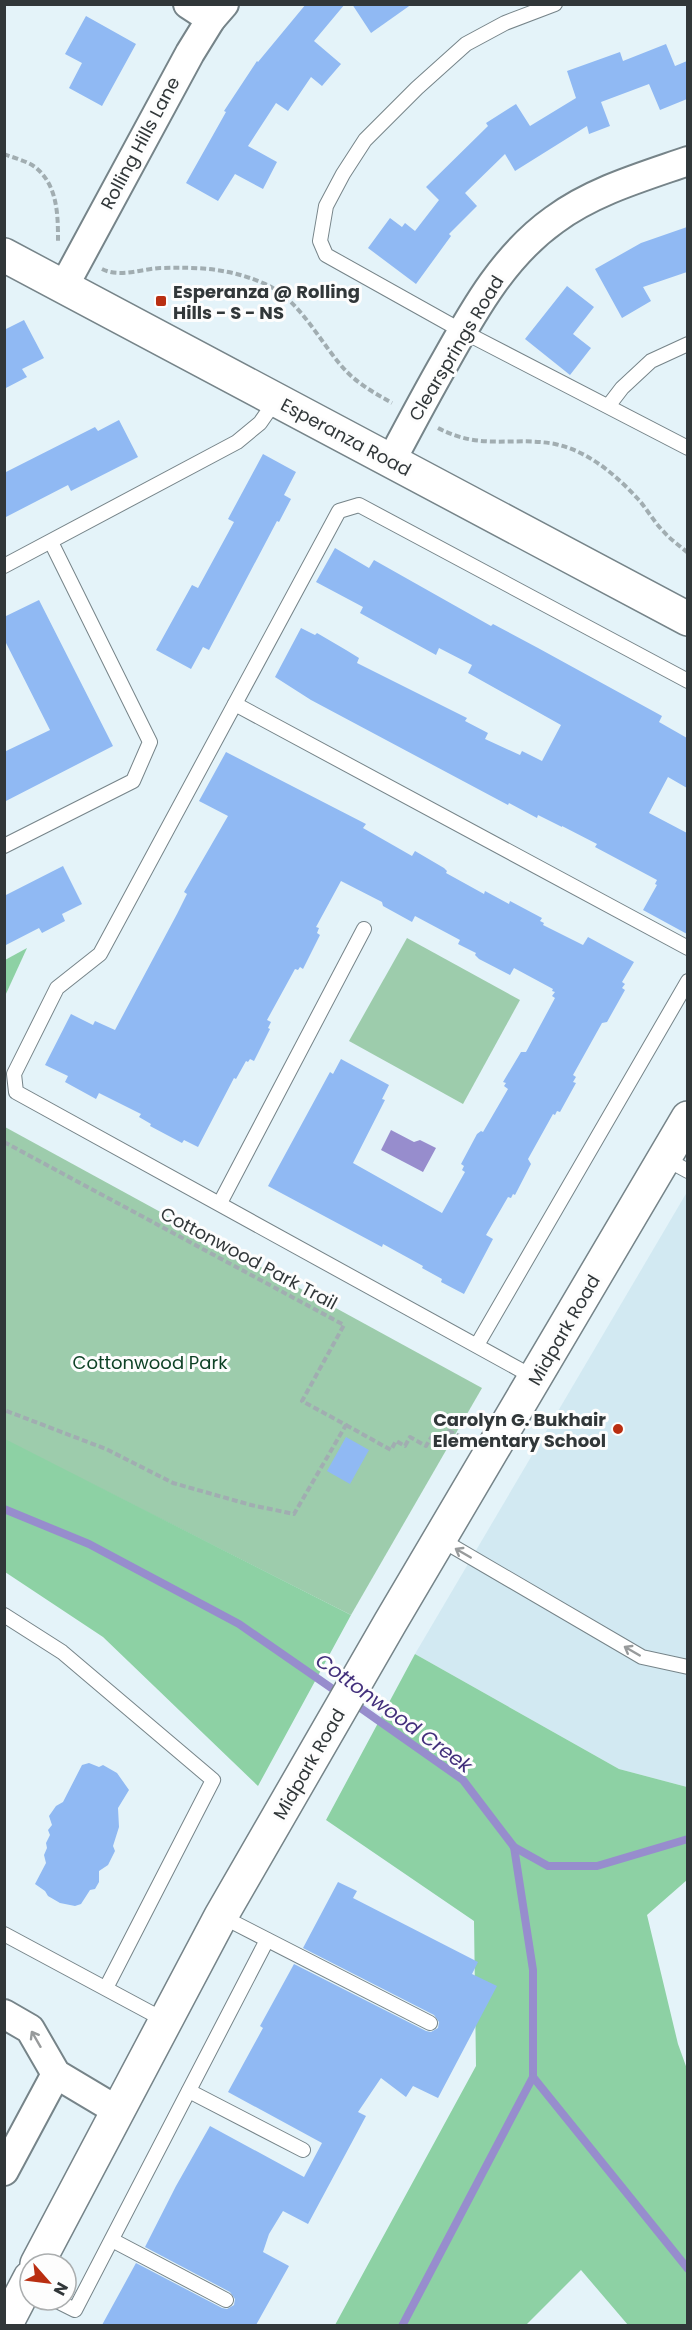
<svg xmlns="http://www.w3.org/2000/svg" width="692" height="2330" viewBox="0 0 692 2330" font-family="Poppins,sans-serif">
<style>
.built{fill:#d2e9f2}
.green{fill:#9dccac}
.forest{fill:#8dd1a4}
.water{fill:#978dcd}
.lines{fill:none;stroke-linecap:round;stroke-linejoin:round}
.stream{stroke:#978dcd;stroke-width:8}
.building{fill:#90b9f3}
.lane-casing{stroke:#768489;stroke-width:16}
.street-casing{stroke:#768489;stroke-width:32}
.secondary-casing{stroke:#768489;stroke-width:36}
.path{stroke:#a1adb1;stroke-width:4;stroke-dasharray:6 3;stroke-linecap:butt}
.lane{stroke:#fff;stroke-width:14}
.street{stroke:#fff;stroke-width:28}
.secondary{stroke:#fff;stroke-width:33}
.oneway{stroke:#989b9c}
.poi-dot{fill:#b92e11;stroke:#fdfdfd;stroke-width:2}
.labels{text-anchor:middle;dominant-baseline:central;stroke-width:6;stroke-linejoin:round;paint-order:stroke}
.street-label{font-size:18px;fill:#313739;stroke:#fdfdfd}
.poi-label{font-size:18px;font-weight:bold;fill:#313739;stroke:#fdfdfd;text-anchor:start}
.park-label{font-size:18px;fill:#0e4226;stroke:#fdfdfd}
.water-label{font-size:20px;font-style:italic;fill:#43307c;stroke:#fdfdfd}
</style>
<rect width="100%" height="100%" fill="#e4f3f9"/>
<polygon class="built" points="687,1192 687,1787 619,1769 415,1654"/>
<g class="green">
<polygon points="407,938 520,1000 463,1104 349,1041"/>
<polygon points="5,1127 482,1388 351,1615 5,1440"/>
</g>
<g class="forest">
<polygon points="27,948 5,996 5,960"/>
<polygon points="5,1439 351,1615 258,1786 103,1637 5,1572"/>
<polygon points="415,1654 619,1769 687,1787 687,1880 647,1915 678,2044 687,2069 687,2325 628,2325 581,2270 526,2325 335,2325 476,2066 474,1921 326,1820"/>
</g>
<polygon class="water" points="391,1130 414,1142 420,1140 436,1148 423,1172 381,1150"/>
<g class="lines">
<g class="stream">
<polyline points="4,1509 89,1544 239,1624 340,1694"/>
<polyline points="352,1702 463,1780 514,1847 533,1970 533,2077 688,2269"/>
<polyline points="514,1847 548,1866 597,1866 688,1839"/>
<polyline points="402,2326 533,2077"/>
</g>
</g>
<g class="building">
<polygon points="306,4 345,4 314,41 341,64 322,86 311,77 288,111 276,103 248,146 277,162 263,189 235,174 218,201 186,183 226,112 224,111 257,61 258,62"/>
<polygon points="352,4 412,4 371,33"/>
<polygon points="86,16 136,44 102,106 69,88 82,63 65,54"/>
<polygon points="666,44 675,66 687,61 687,99 660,110 649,84 601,102 610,126 589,134 587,126 515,171 505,154 465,193 477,206 449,234 451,236 416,284 368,248 390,218 402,227 405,223 415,231 439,200 426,187 488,126 486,123 516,104 530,126 576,98 567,71 620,52 623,61"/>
<polygon points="687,227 687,272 643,287 651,301 622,318 595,269 641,243"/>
<polygon points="567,286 594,307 573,334 591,348 570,375 525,339"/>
<polygon points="24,320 44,358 22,369 27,377 4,389 4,330"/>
<polygon points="119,420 138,457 71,491 68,485 4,518 4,473 95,427 98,431"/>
<polygon points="263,454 296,472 284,495 291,499 279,522 277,521 209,650 203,647 191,669 156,650 192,585 198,588 234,522 228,519"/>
<polygon points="335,548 369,568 374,560 491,626 493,624 538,648 662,716 659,722 687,738 687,788 668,777 649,813 687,833 687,934 643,910 657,885 655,884 657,880 595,847 597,844 562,826 562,827 538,815 537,818 509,803 508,805 311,700 275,677 301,628 315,635 317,633 346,650 359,658 357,663 467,718 465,721 488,733 485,739 520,755 522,751 542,761 561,725 468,673 472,665 439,648 436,655 360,613 363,607 316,582"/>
<polygon points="39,600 113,746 4,802 4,752 50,730 4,639 4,617"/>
<polygon points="226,752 366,824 363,828 412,856 415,851 444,868 447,871 446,873 484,894 485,891 509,904 510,901 542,918 540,921 544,923 543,925 583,945 588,937 634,962 622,982 625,984 622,988 625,990 607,1022 602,1023 573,1075 576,1077 573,1082 576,1083 560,1112 557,1111 555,1115 553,1114 528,1159 531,1164 515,1195 513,1194 511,1198 508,1197 486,1235 493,1239 464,1294 441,1282 442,1279 422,1268 423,1266 383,1244 382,1247 268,1186 330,1072 333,1074 341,1059 389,1085 382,1099 385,1100 353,1163 442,1213 465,1172 462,1170 464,1166 461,1164 477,1134 481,1131 483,1132 508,1089 504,1086 506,1083 503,1082 521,1052 526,1052 555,998 552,996 555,992 552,991 553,989 514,968 510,975 479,959 475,955 476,953 458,944 460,940 415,916 412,922 383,906 382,902 341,881 316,927 319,928 317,933 320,935 303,969 300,967 298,970 295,969 267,1020 271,1022 268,1028 270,1029 254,1061 250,1059 248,1062 246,1061 236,1079 234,1078 198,1147 184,1140 182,1143 150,1126 151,1124 139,1117 141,1114 99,1093 96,1099 65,1082 68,1076 45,1065 71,1014 93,1025 95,1021 115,1030 177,914 187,894 184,892 228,816 199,801"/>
<polygon points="63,866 82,904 62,914 65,921 42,933 39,928 4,946 4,896"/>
<polygon points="346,1437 369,1450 350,1484 327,1471"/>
<polygon points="89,1763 99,1767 103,1765 117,1773 129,1790 118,1808 119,1827 113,1846 115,1851 108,1865 99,1871 99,1882 95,1889 90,1890 81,1904 75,1906 60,1903 48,1896 45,1891 35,1884 46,1863 44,1855 47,1848 46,1843 50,1835 48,1830 52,1825 49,1816 56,1806 63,1802 82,1765"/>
<polygon points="338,1882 357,1891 353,1898 478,1962 472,1974 497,1986 438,2098 413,2086 406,2097 381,2078 358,2112 366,2116 308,2224 283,2211 269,2234 263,2252 289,2266 256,2325 102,2325 136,2263 222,2308 227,2309 234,2305 235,2299 230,2292 145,2247 176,2186 210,2126 304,2177 322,2143 228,2092 263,2028 260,2026 294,1964 426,2031 431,2032 438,2028 439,2022 434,2015 303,1948"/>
</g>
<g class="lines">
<defs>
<g id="lane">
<polyline points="555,4 505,23 466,44 417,88 365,140 343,174 326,206 320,241 326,255 462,331 688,448"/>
<polyline points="609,405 622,388 651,361 688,344"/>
<polyline points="4,566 237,442 260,423 276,400"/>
<polyline points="235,704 688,948"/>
<polyline points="4,846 133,781 150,742 51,542"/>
<polyline points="664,1158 688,1171"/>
<polyline points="220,1203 364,929"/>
<polyline points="477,1345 688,981"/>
<polyline points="535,1378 16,1092 14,1074 57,988 100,954 339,511 359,505 688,681"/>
<polyline points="440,1539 642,1657 688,1667"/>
<polyline points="4,1615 62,1652 213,1780 106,1988"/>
<polyline points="221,1916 430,2023"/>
<polyline points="4,1934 166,2021"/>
<polyline points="189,2091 303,2150"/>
<polyline points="112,2240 226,2300"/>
<polyline points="55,2300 75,2310 267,1940"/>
</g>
<g id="street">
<polyline points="188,4 211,19"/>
<polyline points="64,286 190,53 211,19 224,4"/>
<path d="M 391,461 C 409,427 427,393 446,360 C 475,308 505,255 554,220 C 593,191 642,177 688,161"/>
<polyline points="4,2014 30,2029 56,2074 118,2111"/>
<polyline points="4,2171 56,2074"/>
</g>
<g id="secondary">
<polyline points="4,255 688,619"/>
<polyline points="37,2264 221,1916 390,1623 688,1118"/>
<polyline points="5,2326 30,2278"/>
</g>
</defs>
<use href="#lane" class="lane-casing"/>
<use href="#street" class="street-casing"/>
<use href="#secondary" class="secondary-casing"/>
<g class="path">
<path d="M 4,154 C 14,158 27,161 35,167 C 58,185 58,216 58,241"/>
<path d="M 102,269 C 120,278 141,269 160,268 C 198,267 228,268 263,283 C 301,299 320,344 347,372 C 360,385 376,394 392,403"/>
<path d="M 438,428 C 482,451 511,436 555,444 C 588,451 616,475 638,499 C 647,509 654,522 664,532 C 671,540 680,546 688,553"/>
<polyline points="4,1142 344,1325 302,1401 346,1425 294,1514 251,1505 173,1483 106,1449 4,1410"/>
<polyline points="346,1425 391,1450 396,1441 405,1446 410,1437 426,1446 432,1436 442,1441 449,1431 468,1440"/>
</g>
<use href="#lane" class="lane"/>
<use href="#street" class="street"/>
<use href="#secondary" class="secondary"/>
</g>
<defs><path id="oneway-shaft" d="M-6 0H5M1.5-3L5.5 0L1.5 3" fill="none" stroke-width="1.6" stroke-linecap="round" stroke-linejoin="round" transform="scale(1.5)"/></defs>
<g class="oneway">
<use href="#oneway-shaft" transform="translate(463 1553) rotate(-150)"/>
<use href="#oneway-shaft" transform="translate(632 1651) rotate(-150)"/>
<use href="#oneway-shaft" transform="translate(36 2039) rotate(-120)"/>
</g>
<g class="poi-dot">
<rect x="155" y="295" width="12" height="12" rx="3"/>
<circle cx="618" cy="1429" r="6"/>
</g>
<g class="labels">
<g class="street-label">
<text transform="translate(140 143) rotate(-62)">Rolling Hills Lane</text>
<text transform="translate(456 348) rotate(-59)">Clearsprings Road</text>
<text transform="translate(346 437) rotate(28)">Esperanza Road</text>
<text transform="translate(249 1258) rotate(28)">Cottonwood Park Trail</text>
<text transform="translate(564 1330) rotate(-60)">Midpark Road</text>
<text transform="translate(309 1764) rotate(-60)">Midpark Road</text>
</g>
<g class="poi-label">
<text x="173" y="291">Esperanza @ Rolling<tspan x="173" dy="21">Hills - S - NS</tspan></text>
<text x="606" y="1419" text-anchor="end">Carolyn G. Bukhair<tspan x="606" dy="21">Elementary School</tspan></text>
</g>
<g class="park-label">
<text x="150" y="1362">Cottonwood Park</text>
</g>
<g class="water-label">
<text transform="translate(394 1713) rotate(36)">Cottonwood Creek</text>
</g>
</g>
<rect width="692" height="2330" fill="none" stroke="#313739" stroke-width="12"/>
<g transform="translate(48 2282) rotate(118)"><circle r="28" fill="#fdfdfd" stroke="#abaeaf" stroke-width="1.5"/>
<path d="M0-4.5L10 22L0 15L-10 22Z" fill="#b92e11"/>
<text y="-9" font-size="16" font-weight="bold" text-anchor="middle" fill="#313739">N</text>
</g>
</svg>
